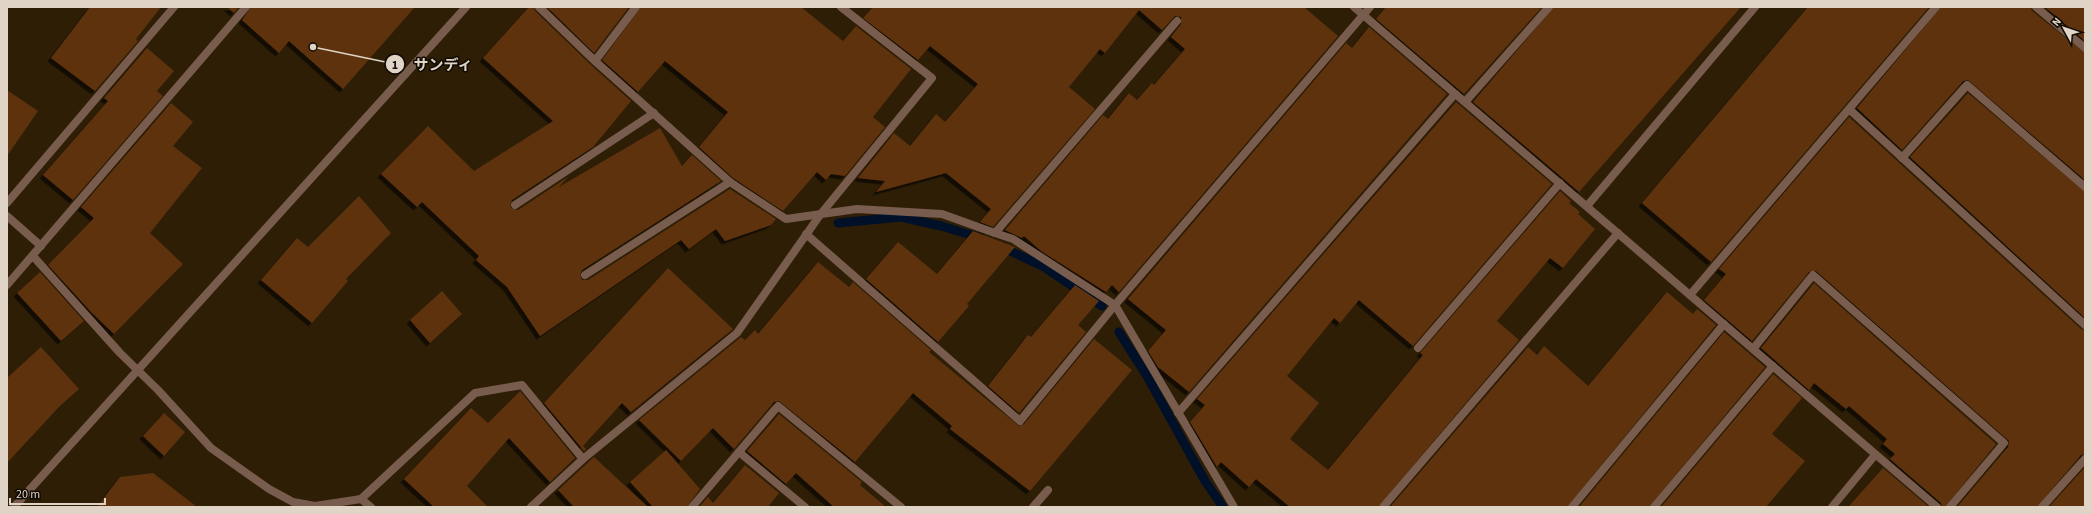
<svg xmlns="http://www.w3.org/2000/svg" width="2092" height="514" viewBox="0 0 2092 514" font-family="'Source Sans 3','Noto Sans JP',sans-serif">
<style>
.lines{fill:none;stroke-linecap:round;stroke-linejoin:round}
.stream{stroke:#001028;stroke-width:9}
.building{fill:#5d3210;filter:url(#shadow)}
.service{stroke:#785c4d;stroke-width:8}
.minor{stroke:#785c4d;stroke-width:8}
.tertiary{stroke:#785c4d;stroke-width:8}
.leader{fill:none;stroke:#dfd4c6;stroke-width:1.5}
.callout-dot{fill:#dfd4c6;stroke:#110a03;stroke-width:1.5}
.mark-label{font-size:12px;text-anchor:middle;font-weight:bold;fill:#111}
.callout-label{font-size:15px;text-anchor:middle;font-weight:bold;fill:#dfd4c6;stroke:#110a03;stroke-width:3;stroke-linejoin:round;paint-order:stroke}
</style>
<defs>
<filter id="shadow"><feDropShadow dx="-3.5" dy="3.5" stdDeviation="0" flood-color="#0009"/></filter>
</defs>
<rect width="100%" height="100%" fill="#2e1e06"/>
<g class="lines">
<g class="stream">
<polyline points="838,223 901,217 941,226 981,238"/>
<polyline points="1002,247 1044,267 1102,306"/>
<polyline points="1119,332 1147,376 1205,481 1223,507"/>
</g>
</g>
<g class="building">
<polygon points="90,7 161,7 136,39 138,41 95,91 51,58"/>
<polygon points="227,7 239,7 234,13"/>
<polygon points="251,7 415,7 343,89 289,41 279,53 242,20"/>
<polygon points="529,7 534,7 535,11 591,65 631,101 593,147 512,200 510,205 511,208 518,210 568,177 559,187 660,128 682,166 692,155 721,181 582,270 580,275 582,280 588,280 730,189 776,219 771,225 725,241 716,229 689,249 681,240 540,336 507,287 476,260 479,256 422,202 417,207 381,174 428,126 474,171 553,121 483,58"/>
<polygon points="547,7 629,7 594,53"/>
<polygon points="641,7 801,7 843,41 856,26 911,69 873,117 885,127 845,176 831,174 826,180 817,172 783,211 733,178 699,147 728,112 665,61 638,92 602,60"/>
<polygon points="873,7 1304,7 1338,36 1119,292 1112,285 1106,292 1041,251 1024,236 1022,238 1005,230 1103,115 1108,119 1129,93 1137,100 1152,83 1154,85 1185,49 1171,37 1181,24 1181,17 1175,16 1162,30 1139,10 1105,53 1100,49 1069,87 1095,109 993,227 980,222 991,209 946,173 876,192 885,181 858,178 894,133 910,146 936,114 945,122 978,84 930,46 918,60 863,18"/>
<polygon points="1386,7 1542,7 1464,94 1376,19"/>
<polygon points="1554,7 1741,7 1579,192 1473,102"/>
<polygon points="1808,7 1929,7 1711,262 1642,203"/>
<polygon points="1941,7 2031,7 2032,11 2085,53 2085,180 1968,80 1963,81 1902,150 1857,108"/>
<polygon points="2045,7 2085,7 2085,41"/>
<polygon points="1369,27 1447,94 1189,392 1158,367 1148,351 1166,330 1128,299 1346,43 1352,48"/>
<polygon points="147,48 174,71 157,91 163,96 73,200 43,175 108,101 104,98"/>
<polygon points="7,90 38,111 7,156"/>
<polygon points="1968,93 2085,192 2085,318 1910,157"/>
<polygon points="1456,102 1552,184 1413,346 1359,300 1340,323 1334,318 1287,376 1319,403 1290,439 1328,470 1423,355 1420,353 1560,191 1571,201 1569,203 1580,212 1578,214 1595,229 1563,268 1550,258 1497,321 1519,340 1378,507 1290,507 1256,479 1249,487 1221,462 1217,467 1190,422 1205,405 1197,399"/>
<polygon points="171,103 193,122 173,146 202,168 150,233 183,264 114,334 92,313 48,265 94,218 81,207"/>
<polygon points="1849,117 2081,329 2085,330 2085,454 2081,455 2037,507 1957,507 2008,447 2009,441 1816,271 1809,272 1752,341 1704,300 1726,274 1719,269"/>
<polygon points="359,196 391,233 346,279 348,281 312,323 261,280 297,238 308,247"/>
<polygon points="973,231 1015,247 967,304 969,306 938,342 866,279 898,242 937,274"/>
<polygon points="818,262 849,287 853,282 931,350 929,352 1019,426 1024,424 1094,339 1132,370 1030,491 950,429 952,426 913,393 855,462 779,401 774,402 734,449 713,428 681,461 639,420 741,337 745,340 755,330 758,334"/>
<polygon points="668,268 733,329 631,412 622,403 583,446 586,449 584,451 544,403"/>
<polygon points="40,272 84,321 61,341 17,293"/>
<polygon points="1814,283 1996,444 1945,507 1942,507 1941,503 1890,459 1895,454 1883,444 1887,439 1849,406 1846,409 1814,383 1809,390 1761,348"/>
<polygon points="1075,285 1099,301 1078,325 1086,332 1019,413 988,386 1028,335 1031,337"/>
<polygon points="442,291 462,314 430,343 410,320"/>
<polygon points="1667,292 1693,314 1697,309 1716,325 1567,507 1390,507 1528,347 1537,355 1544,346 1588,386"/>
<polygon points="1724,332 1765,367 1649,507 1579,507"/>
<polygon points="41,347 79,389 59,407 7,463 7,378"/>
<polygon points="1773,374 1802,398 1772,434 1805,461 1766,507 1661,507"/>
<polygon points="520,391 575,458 550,482 509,438 467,486 488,507 434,507 404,479 471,408 488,423"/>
<polygon points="164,413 185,432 164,456 143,436"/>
<polygon points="779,414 862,482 860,485 886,507 834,507 796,473 786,484 747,451"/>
<polygon points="666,450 700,489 687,507 653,507 630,482"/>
<polygon points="594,457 648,507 574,507 558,490"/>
<polygon points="745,465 779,493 768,507 699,507 708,497 713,503"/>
<polygon points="2085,467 2085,507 2049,507"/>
<polygon points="1883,468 1929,507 1848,507"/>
<polygon points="153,473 197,507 97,507 120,477"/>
</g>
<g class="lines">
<g class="service">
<polyline points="7,203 174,7"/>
<polyline points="515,205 654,113"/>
<polyline points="7,216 41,246"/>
<polyline points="995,233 1013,239 1115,305 1234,507"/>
<polyline points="33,256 120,353 158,390 211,448 269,489 293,502 315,506 361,499"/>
<polyline points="585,275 730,182"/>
<polyline points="1178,413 1455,94"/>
</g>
<g class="minor">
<polyline points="539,7 595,61 730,182 786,219 857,209 942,214 995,233 1177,21"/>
<polyline points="1354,7 1937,507"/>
<polyline points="2036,7 2085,48"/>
<polyline points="595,61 636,7"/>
<polyline points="1465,102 1549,7"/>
<polyline points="1849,109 2085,325"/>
<polyline points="1902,158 1967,85 2085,187"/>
<polyline points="1587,206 1755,7"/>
<polyline points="806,234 1020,421 1115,305 1370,7"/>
<polyline points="7,285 246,7"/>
<polyline points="1690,295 1936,7"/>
<polyline points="1418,348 1560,183"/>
<polyline points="1753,349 1813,275 2004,443 1950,507"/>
<polyline points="739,452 805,507"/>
<polyline points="371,507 361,499 475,393 522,385 583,459"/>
<polyline points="531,507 583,459 737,333 820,215 932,78 841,7"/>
<polyline points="692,507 778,406 901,507"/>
<polyline points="1033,507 1048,490"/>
<polyline points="1383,507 1618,233"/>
<polyline points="1572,507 1724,324"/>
<polyline points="1654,507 1773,366"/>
<polyline points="1832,507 1875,455"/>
<polyline points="2042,507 2085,459"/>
</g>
<polyline class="tertiary" points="14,507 466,7"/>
</g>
<path class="leader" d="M313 47L395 64"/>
<g class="callout-dot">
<circle cx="313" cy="47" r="4"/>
<circle cx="395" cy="64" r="10"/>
</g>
<g class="mark-label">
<text x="395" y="69">1</text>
</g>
<g class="callout-label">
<text x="443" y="70">サンディ</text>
</g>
<rect width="2092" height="514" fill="none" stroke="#dfd4c6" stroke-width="16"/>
<g transform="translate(2064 28) rotate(310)" stroke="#110a03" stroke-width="3" paint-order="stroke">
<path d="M0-3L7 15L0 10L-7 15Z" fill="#dfd4c6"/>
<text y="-6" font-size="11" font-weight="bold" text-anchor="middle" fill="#dfd4c6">N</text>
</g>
<path d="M10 498v6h95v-6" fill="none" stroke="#dfd4c6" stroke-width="2"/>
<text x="16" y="498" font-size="12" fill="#dfd4c6" stroke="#110a03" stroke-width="3" paint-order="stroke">20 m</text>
</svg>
